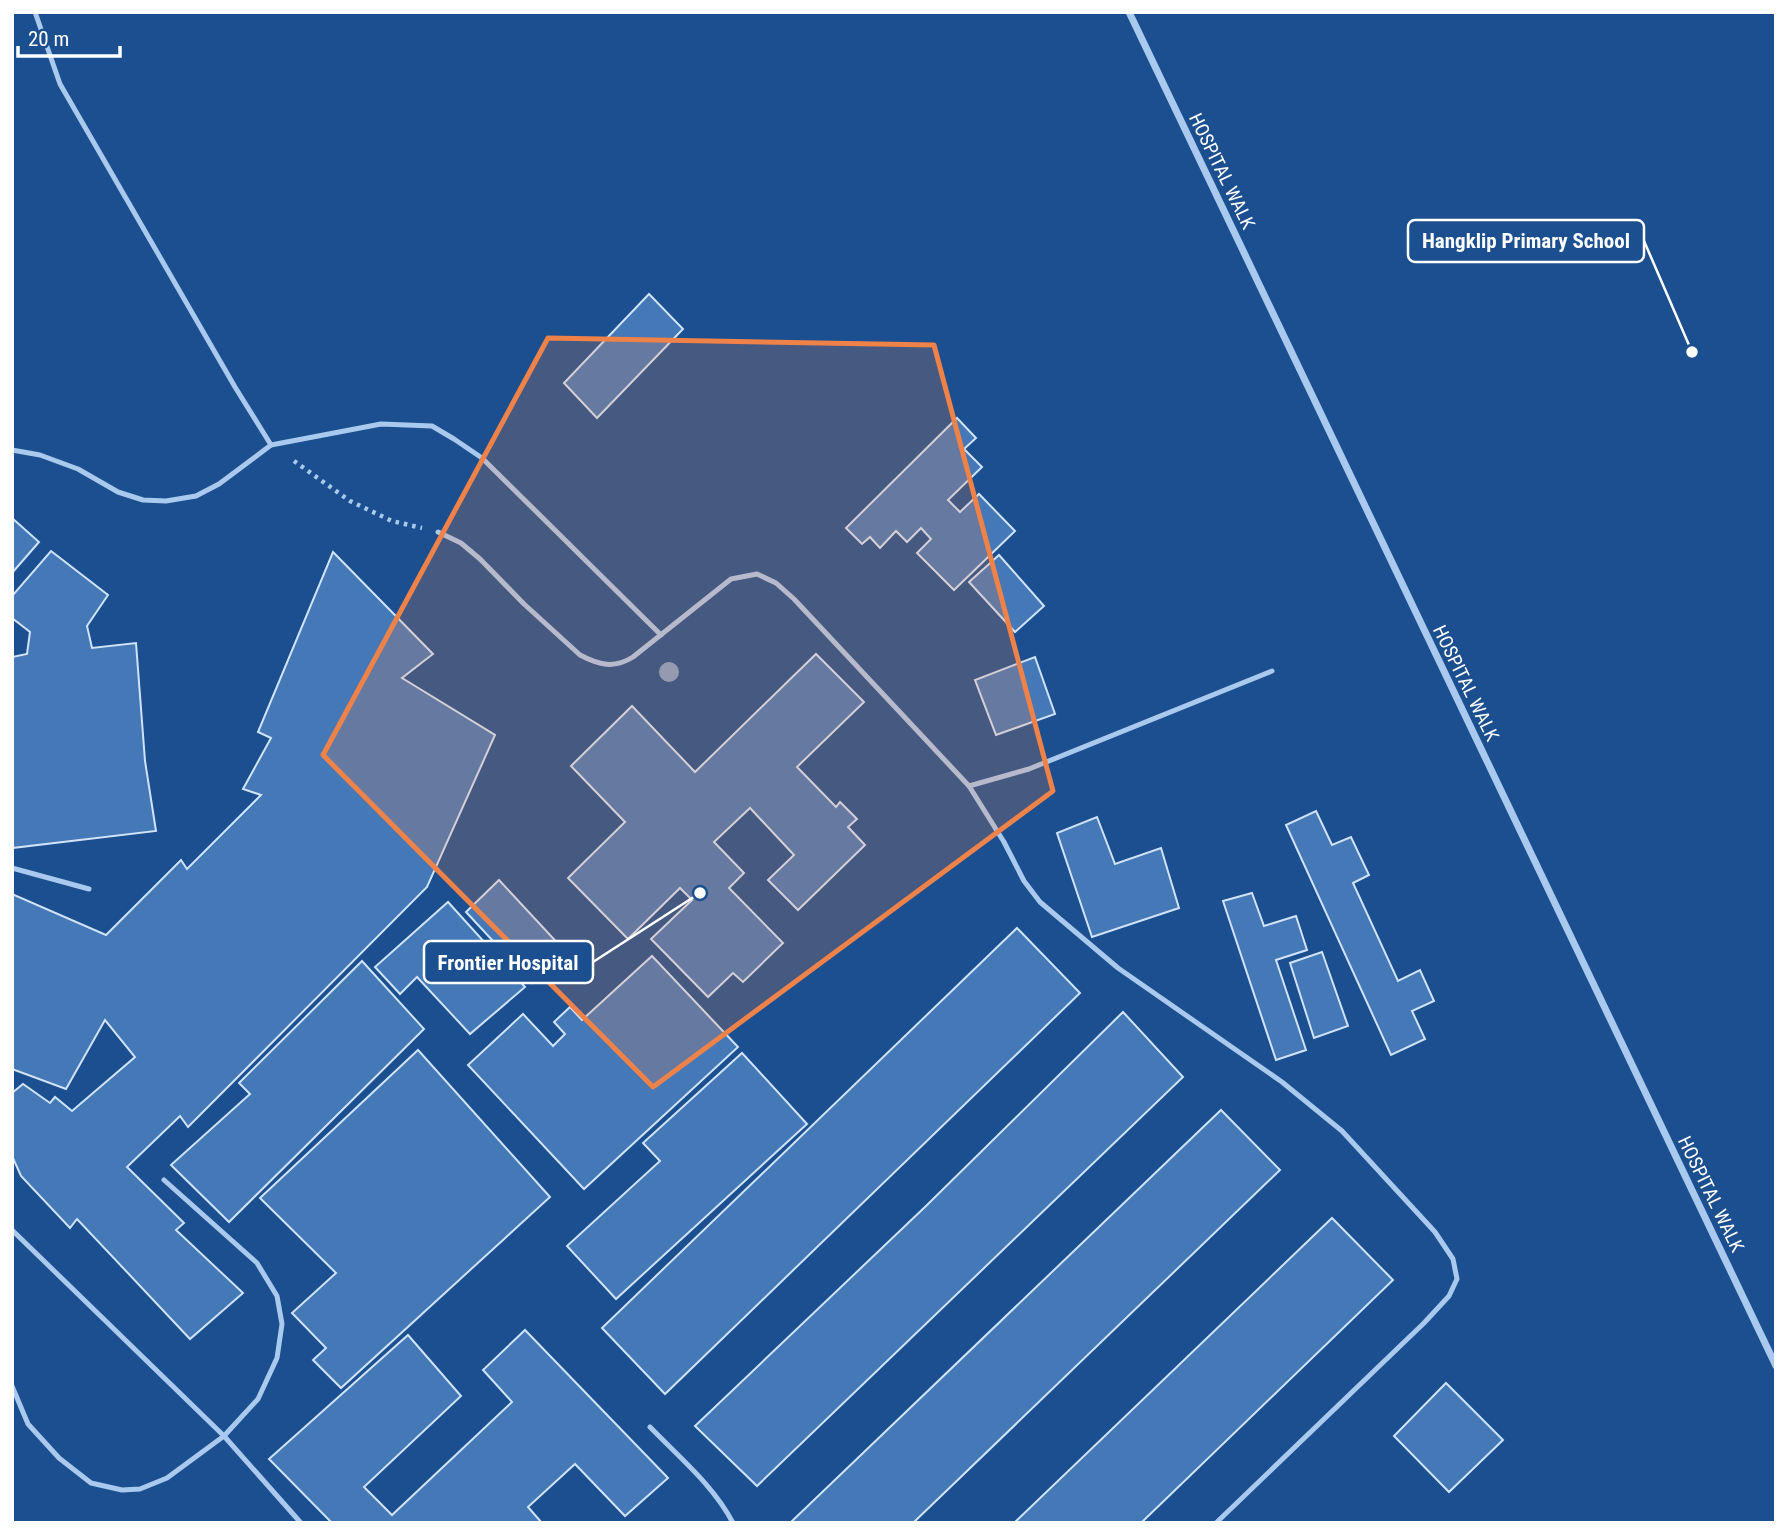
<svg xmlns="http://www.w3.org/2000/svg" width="1788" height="1535" viewBox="0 0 1788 1535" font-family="'Roboto Condensed',sans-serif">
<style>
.building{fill:#4478b7;stroke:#cfe3fa;stroke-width:2}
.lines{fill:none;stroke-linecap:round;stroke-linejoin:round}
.path{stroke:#a9c9ee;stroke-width:4.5;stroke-dasharray:3.5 5;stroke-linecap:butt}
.service{stroke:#a9c9ee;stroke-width:5}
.minor{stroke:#a9c9ee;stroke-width:7}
.tree{fill:#7ea0ca}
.marked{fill:#ee8249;fill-opacity:0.2;stroke:#ee8249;stroke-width:5;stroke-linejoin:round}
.labels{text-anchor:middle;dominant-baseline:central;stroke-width:5;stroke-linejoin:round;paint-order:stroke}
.street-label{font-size:19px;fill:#fff;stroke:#1b4f8f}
.leader{fill:none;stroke:#fff;stroke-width:2.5}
.callout-dot{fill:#fff;stroke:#1b4f8f;stroke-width:2.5}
.callout{fill:#1b4f8f;stroke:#fff;stroke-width:2.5}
.callout-label{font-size:21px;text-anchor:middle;font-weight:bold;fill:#fff}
</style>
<rect width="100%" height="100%" fill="#1b4f8f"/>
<g class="building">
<polygon points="649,294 683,329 597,418 564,383"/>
<polygon points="957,418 976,438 964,449 982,467 948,500 960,512 979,494 1015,531 954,590 917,553 931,539 921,528 907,542 896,531 880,548 870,537 862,544 846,528"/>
<polygon points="12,518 39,542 12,573"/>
<polygon points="51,551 108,595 87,626 92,648 136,643 145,761 156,831 12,848 12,657 27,654 30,632 12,618 12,596"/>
<polygon points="333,552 433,654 402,678 495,735 427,887 188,1127 180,1116 127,1167 184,1223 176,1230 243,1293 190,1339 77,1219 70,1228 21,1176 12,1156 12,1093 23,1084 50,1103 55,1097 72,1111 135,1057 105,1020 66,1089 12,1069 12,894 106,935 181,860 187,869 261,795 243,789 271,738 258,732"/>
<polygon points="999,555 1044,606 1015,632 969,582"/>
<polygon points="816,654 864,702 797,767 836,807 840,802 857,819 848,827 865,845 798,910 768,880 794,855 750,808 714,842 744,873 729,888 783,943 743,982 733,973 708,997 651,939 692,900 680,888 628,939 568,878 625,822 571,766 632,706 695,772"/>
<polygon points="1035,657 1055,714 996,735 975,680"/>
<polygon points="1316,811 1332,845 1351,837 1369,875 1353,883 1398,981 1420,970 1434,1001 1412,1011 1425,1039 1391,1055 1286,825"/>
<polygon points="1097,817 1115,864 1161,848 1179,908 1092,937 1057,833"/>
<polygon points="499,880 564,950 532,983 466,912"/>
<polygon points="1252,893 1264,926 1296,916 1307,950 1276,960 1306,1050 1276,1060 1223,901"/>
<polygon points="448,902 525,987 470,1034 417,977 400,994 375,967"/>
<polygon points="1017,928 1080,993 665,1394 602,1328"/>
<polygon points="1322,952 1348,1026 1314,1038 1290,963"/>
<polygon points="652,956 738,1047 584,1189 468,1065 523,1014 553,1046 565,1034 554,1022 570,1007 582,1020"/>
<polygon points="362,961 424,1029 229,1222 171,1165 250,1094 239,1083"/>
<polygon points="1123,1012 1183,1077 757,1486 695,1426 926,1206"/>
<polygon points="418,1050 550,1197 341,1388 313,1360 326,1348 292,1313 336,1273 260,1198"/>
<polygon points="742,1053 807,1124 616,1299 567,1246 660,1161 643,1143"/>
<polygon points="1221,1110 1280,1170 913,1523 791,1522"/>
<polygon points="1332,1218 1393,1280 1141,1523 1014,1523"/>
<polygon points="525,1330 668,1478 625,1516 575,1464 528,1507 542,1523 332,1523 269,1459 408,1335 461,1396 364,1487 392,1515 512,1402 483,1370"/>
<polygon points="1446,1383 1503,1440 1449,1492 1394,1436"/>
</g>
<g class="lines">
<polyline class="path" points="294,461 350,501 392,521 422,528"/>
<g class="service">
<polyline points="35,12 60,84 235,387 271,445"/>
<polyline points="12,450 40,455 78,469 118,492 143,500 166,501 196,496 219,484 271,445 381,424 432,426 454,439 482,458 661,635"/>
<path d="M 438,532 L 461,543 L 480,559 L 524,604 L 580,655 C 599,665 614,669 633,657 L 731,579 L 757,574 L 776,583 L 794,599 L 969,786 L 1029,769 L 1272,671"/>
<polyline points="969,786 1004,842 1024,881 1040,902 1118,968 1282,1082 1342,1131 1435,1232 1453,1259 1457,1279 1449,1296 1424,1323 1216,1523"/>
<polyline points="12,868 89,889"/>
<polyline points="12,1230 224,1436 301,1523"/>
<polyline points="12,1386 28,1424 59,1458 91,1483 122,1490 140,1489 167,1478 224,1436 258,1399 277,1358 282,1324 277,1296 257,1263 164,1180"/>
<path d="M 650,1427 C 679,1457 714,1486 733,1523"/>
</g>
<polyline class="minor" points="1129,12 1776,1366"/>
</g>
<circle class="tree" cx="669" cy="672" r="10"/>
<path class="marked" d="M 548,338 L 934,345 L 1053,791 L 653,1087 L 323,755 Z"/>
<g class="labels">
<g class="street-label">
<text transform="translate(1222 171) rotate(64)">HOSPITAL WALK</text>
<text transform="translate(1466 683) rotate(64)">HOSPITAL WALK</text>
<text transform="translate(1711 1194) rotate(64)">HOSPITAL WALK</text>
</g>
</g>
<path class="leader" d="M1692 352L1644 241M700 893L593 962"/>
<g class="callout-dot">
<circle cx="1692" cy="352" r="7"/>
<circle cx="700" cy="893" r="7"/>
</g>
<g class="callout">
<rect x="1408" y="220" width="236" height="42" rx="7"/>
<rect x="424" y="941" width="169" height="42" rx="7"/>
</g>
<g class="callout-label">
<text x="1526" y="248">Hangklip Primary School</text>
<text x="508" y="970">Frontier Hospital</text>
</g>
<rect width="1788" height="1535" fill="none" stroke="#ffffff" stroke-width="28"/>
<path d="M18 46v10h102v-10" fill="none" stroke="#ffffff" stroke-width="3.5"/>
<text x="28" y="46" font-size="21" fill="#ffffff" stroke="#1b4f8f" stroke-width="5" paint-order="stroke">20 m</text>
</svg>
